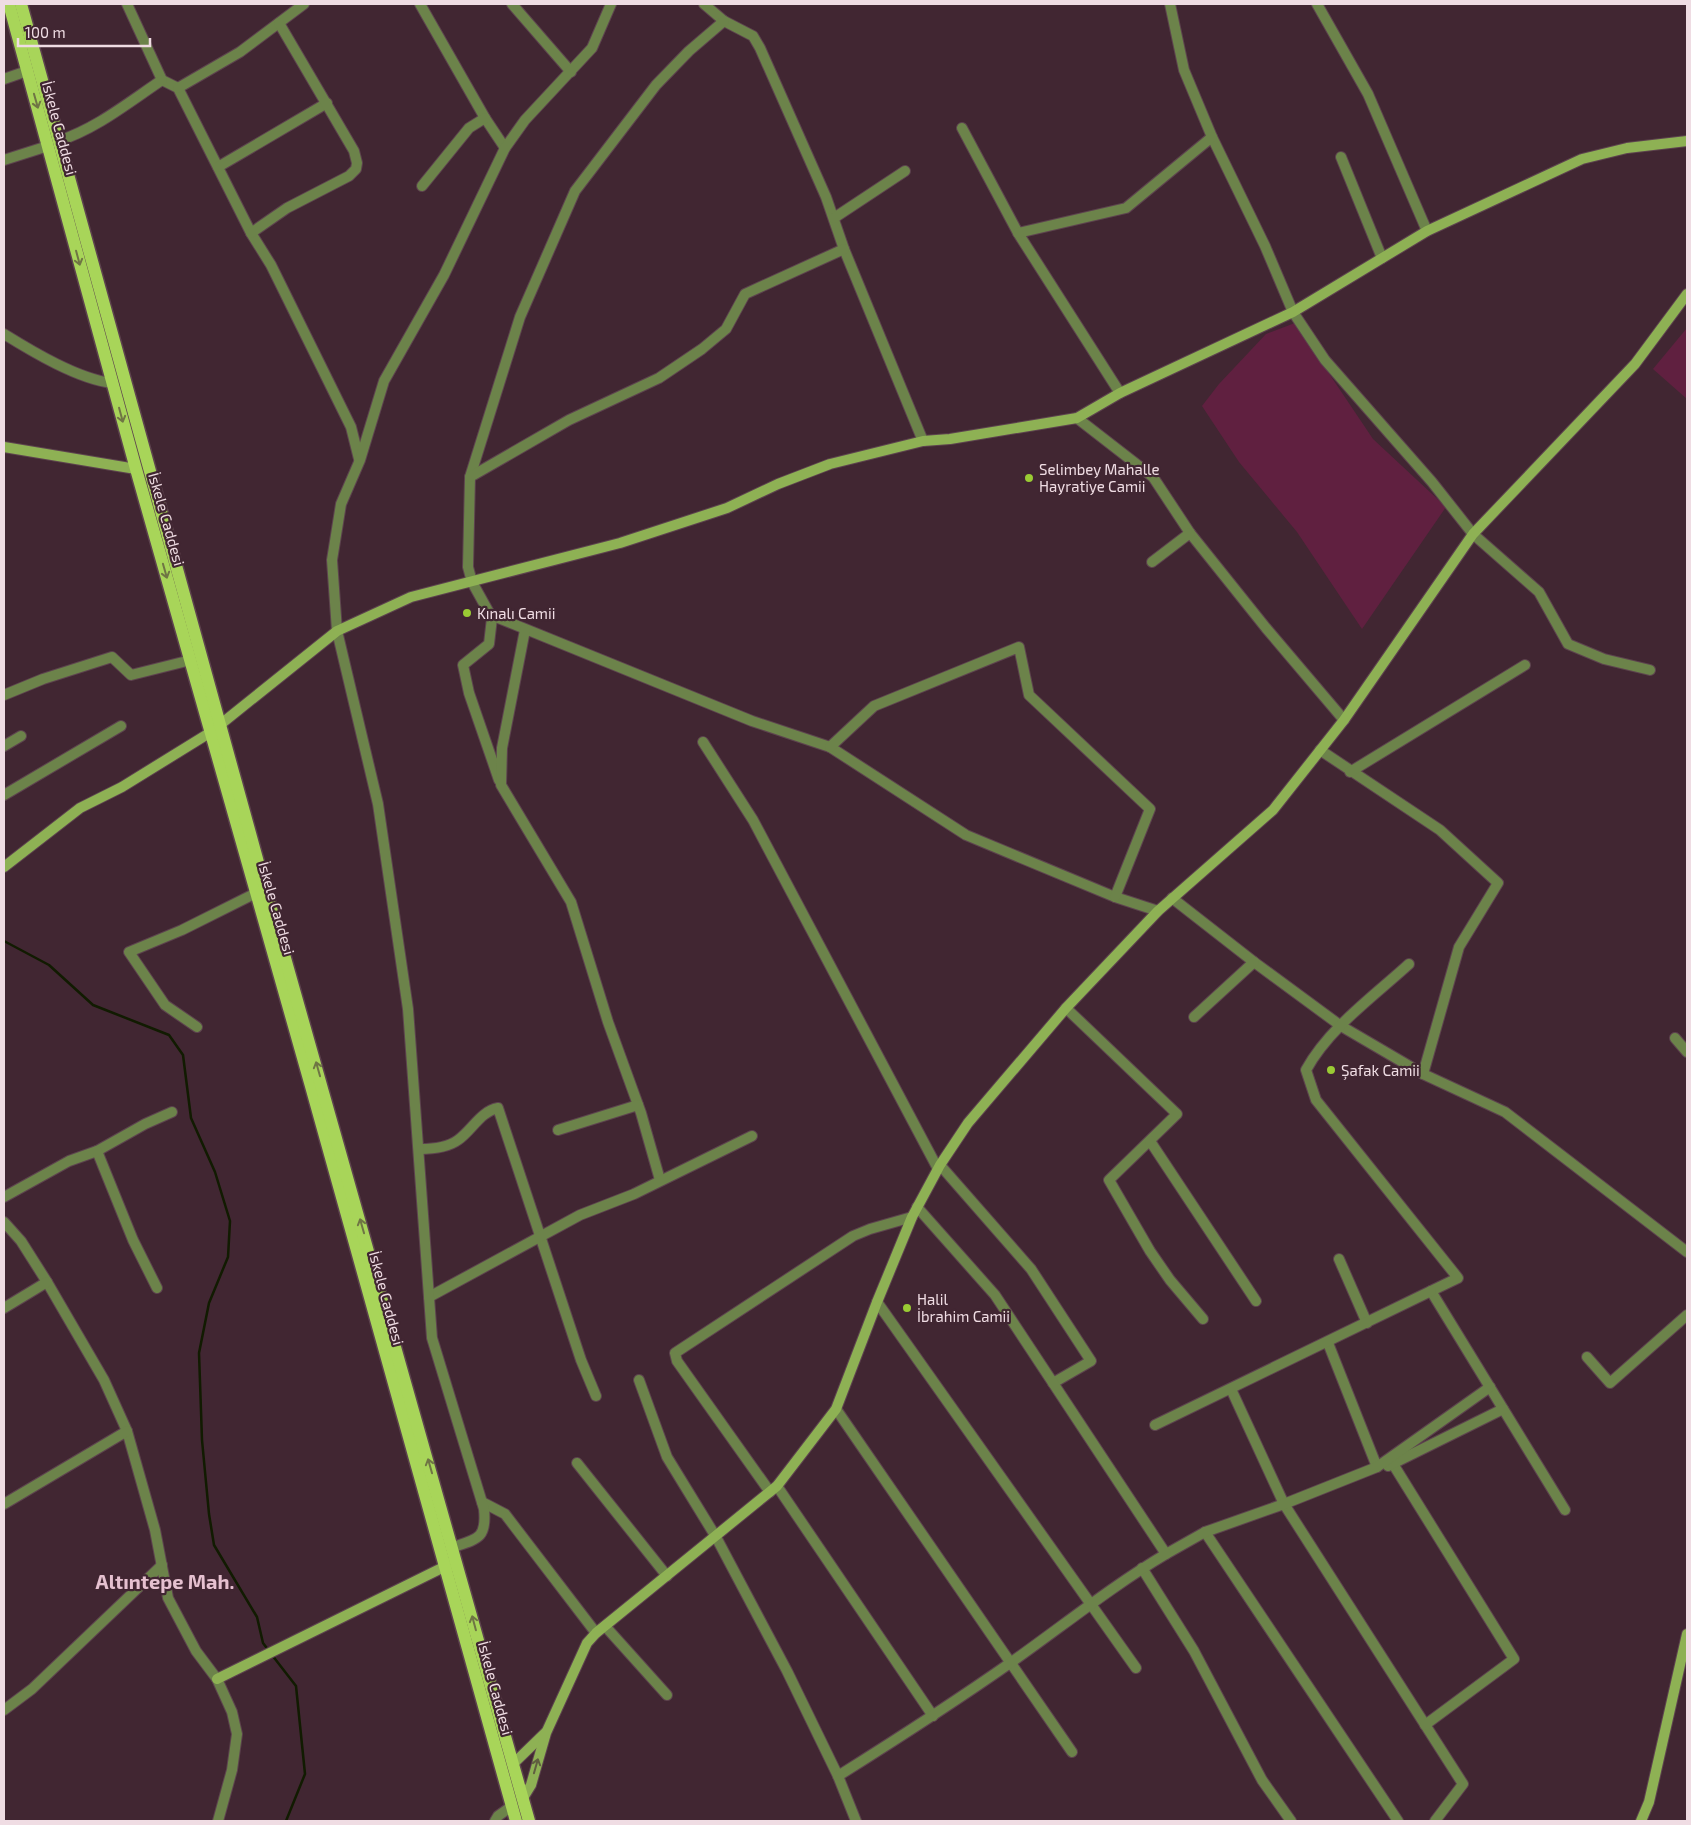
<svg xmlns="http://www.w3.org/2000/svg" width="1691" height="1825" viewBox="0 0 1691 1825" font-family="'Exo 2',sans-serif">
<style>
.green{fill:#602040}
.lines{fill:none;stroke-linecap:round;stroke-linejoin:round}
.stream{stroke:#111b01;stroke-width:2.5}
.street-casing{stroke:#5d434e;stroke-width:12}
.secondary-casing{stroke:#5d434e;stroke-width:12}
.primary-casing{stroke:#5d434e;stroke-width:15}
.street{stroke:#6c834a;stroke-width:10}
.secondary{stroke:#8eb154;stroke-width:10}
.primary{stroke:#a8d559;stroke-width:12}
.oneway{stroke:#6f7544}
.oneway2{stroke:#605e40}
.poi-dot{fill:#9acb34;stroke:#412632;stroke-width:2}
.labels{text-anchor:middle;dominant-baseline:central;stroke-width:4.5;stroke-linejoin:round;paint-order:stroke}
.street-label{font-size:15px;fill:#efdce3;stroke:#412632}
.poi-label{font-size:15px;fill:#efdce3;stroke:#412632;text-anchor:start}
.district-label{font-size:20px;font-weight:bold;fill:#e6c1d0;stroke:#412632}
</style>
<rect width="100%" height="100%" fill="#412632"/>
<g class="green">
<polygon points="1295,323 1373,439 1446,507 1362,629 1297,532 1239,462 1202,406 1219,384 1266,334"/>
<polygon points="1687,328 1687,399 1653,369"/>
</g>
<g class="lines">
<g class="stream">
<polyline points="4,941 49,965 93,1005 169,1035 183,1055 191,1118 215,1172 230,1221 228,1257 209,1303 199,1353 202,1440 209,1514 214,1545 257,1617 263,1643 269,1651"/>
<polyline points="272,1655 296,1686 305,1774 286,1821"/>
</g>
<defs>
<g id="street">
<polyline points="127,4 162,80 178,88 251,233 271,265 351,427 359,459"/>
<polyline points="420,4 485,118 505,148"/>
<polyline points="512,4 571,72"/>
<polyline points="704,4 724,21 753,36 760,48 826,197 844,249 923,441"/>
<polyline points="1170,4 1184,70 1212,137 1265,246 1293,312 1325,360 1432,482 1473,534 1539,592 1568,644 1604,659 1650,670"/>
<polyline points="1317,4 1368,94 1427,231"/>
<polyline points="724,21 689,51 656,85 575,191 520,317 470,477 468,567 472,582 492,618 496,617 752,721 830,747 966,835 1115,897 1158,911"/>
<polyline points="4,79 27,71"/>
<polyline points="178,88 240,52 304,4"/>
<polyline points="962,128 1018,233 1120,393"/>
<path d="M 58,141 C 96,129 129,102 162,80"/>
<polyline points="1341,157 1382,258"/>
<polyline points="4,160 48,146"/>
<polyline points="218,167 327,103"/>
<polyline points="422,186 469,128 485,118"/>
<polyline points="834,218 905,171"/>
<polyline points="251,233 287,208 349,176 356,169 357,163 354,151 279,23"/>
<polyline points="1018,233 1126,208 1212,137"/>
<path d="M 4,334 C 33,352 78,379 112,383"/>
<polyline points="1077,418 1153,477 1190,533 1266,628 1344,720"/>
<polyline points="470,477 569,420 659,378 702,349 726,329 745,294 844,249"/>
<polyline points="1152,562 1190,533"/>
<polyline points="492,618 489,644 463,665 469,693 499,780"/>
<polyline points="525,630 502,748 501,785 571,902 608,1022 641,1113 660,1180"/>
<polyline points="4,695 43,679 112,657 131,675 191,660"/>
<polyline points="703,742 753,820 938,1169"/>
<polyline points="4,746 21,736"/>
<polyline points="830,747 874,706 1019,647 1029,695 1150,809 1115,897"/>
<polyline points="1320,750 1440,830 1498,883 1459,947 1423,1074"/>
<polyline points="1350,772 1525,665"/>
<polyline points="4,795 121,726"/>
<polyline points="1172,898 1254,962 1341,1026 1423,1074 1505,1112 1687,1252"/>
<path d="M 1409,964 C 1374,996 1329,1028 1306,1070 L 1316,1100 L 1458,1278 L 1431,1291 L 1565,1510"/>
<polyline points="1066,1008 1177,1114 1109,1180 1150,1251 1170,1280 1203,1319"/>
<polyline points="1194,1017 1254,962"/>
<polyline points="197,1027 165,1005 129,952 182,930 262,890"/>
<polyline points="1675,1038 1687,1052"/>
<polyline points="558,1130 638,1105"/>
<polyline points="1150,1141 1256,1301"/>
<path d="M 420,1149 C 433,1149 447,1148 458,1140 C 472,1130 481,1111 498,1108 L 581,1360 L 596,1396"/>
<polyline points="97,1151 145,1124 172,1112"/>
<polyline points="940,1165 1031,1269 1091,1361 1053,1383"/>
<polyline points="4,1197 69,1161 97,1151 133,1240 157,1288"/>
<polyline points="4,1222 21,1241 47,1282 104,1380 127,1431 155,1530 168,1598 196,1651 217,1679 232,1712 237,1734 232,1770 218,1821"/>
<polyline points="1339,1259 1367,1323"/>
<polyline points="429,1297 580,1215 634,1194 752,1136"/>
<polyline points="877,1302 1136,1668"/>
<polyline points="4,1308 47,1282"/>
<polyline points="1328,1343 1377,1467"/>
<polyline points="1587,1357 1610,1383 1687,1315"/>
<polyline points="639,1380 667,1457 716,1537 787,1671 838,1776 856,1821"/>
<polyline points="1231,1389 1284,1504 1463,1784 1435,1821"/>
<polyline points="836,1409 1072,1752"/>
<polyline points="1155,1425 1431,1291"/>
<polyline points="577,1463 667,1576"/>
<polyline points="1393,1464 1514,1659 1425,1725"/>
<polyline points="1388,1466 1503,1409"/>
<polyline points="777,1486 933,1716"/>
<polyline points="770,1492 677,1361 675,1353 853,1236 870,1229 912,1217"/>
<polyline points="482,1502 505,1514 596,1633"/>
<polyline points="4,1504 127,1431"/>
<polyline points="1205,1532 1398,1821"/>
<path d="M 453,1547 C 478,1539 487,1538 484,1509 L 432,1338 L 408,1009 L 378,804 L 337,631 L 332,560 L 341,504 L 360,460 L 384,381 L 444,275 L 505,148 L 525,120 L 592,48 L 611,4"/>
<polyline points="1166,1554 1205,1532 1284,1504 1377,1467 1490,1387"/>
<polyline points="1142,1568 1194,1651 1262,1780 1291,1821"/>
<polyline points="605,1626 667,1695"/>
<polyline points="4,1710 32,1689 162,1565"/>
<path d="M 838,1776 C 897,1739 956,1701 1013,1661 C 1064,1625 1112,1586 1166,1554 L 995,1295 L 917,1207"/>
<polyline points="495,1821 498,1816 512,1806"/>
</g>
<g id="secondary">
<polyline points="4,447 136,469"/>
<polyline points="4,867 80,808 122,787 211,732 337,631 411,597 620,543 727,508 778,484 830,464 923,441 950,439 1077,418 1120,393 1293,312 1427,231 1582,159 1627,148 1687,141"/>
<polyline points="217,1679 452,1563"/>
<polyline points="513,1764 545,1733"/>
<polyline points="523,1798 531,1785 546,1733 587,1643 596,1633 777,1486 836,1409 877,1302 912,1217 940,1165 968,1123 1066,1008 1158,911 1273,810 1344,720 1473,534 1635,364 1687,294"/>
<polyline points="1641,1821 1649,1802 1687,1634"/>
</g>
<g id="primary">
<polyline points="9,4 136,469 311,1086 516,1821"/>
<polyline points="21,4 259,866 529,1821"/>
</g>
</defs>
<use href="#street" class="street-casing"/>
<use href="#secondary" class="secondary-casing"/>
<use href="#primary" class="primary-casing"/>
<use href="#street" class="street"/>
<use href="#secondary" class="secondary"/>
<use href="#primary" class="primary"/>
</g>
<defs><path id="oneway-shaft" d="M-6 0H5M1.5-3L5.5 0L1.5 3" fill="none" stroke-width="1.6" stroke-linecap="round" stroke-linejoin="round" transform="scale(1.25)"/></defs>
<g class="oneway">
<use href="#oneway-shaft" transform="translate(36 101) rotate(74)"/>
<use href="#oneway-shaft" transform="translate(78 258) rotate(75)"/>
<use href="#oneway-shaft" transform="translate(121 415) rotate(75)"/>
<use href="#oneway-shaft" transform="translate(165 571) rotate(74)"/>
<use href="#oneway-shaft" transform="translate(318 1069) rotate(-106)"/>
<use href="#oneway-shaft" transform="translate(362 1226) rotate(-106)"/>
<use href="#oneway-shaft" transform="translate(430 1466) rotate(-106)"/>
<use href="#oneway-shaft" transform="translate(474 1623) rotate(-105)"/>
</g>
<use class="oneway2" href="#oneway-shaft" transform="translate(536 1766) rotate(-74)"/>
<g class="poi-dot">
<circle cx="1029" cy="478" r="5"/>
<circle cx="467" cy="613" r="5"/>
<circle cx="1331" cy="1070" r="5"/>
<circle cx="907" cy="1308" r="5"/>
</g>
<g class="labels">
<g class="street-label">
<text transform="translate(60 128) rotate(75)">İskele Caddesi</text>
<text transform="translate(167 519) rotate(74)">İskele Caddesi</text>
<text transform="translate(277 908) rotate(74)">İskele Caddesi</text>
<text transform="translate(387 1298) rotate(75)">İskele Caddesi</text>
<text transform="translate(496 1688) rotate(75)">İskele Caddesi</text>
</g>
<g class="poi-label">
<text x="1039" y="469">Selimbey Mahalle<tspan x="1039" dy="17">Hayratiye Camii</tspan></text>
<text x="477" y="613">Kınalı Camii</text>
<text x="1341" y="1070">Şafak Camii</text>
<text x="917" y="1299">Halil<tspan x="917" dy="17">İbrahim Camii</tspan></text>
</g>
<g class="district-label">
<text x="165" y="1581">Altıntepe Mah.</text>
</g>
</g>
<rect width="1691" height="1825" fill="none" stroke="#efdce3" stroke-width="10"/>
<path d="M18 38v8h132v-8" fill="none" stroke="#efdce3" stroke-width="2.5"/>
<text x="25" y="38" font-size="15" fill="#efdce3" stroke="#412632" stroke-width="4" paint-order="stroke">100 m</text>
</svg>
